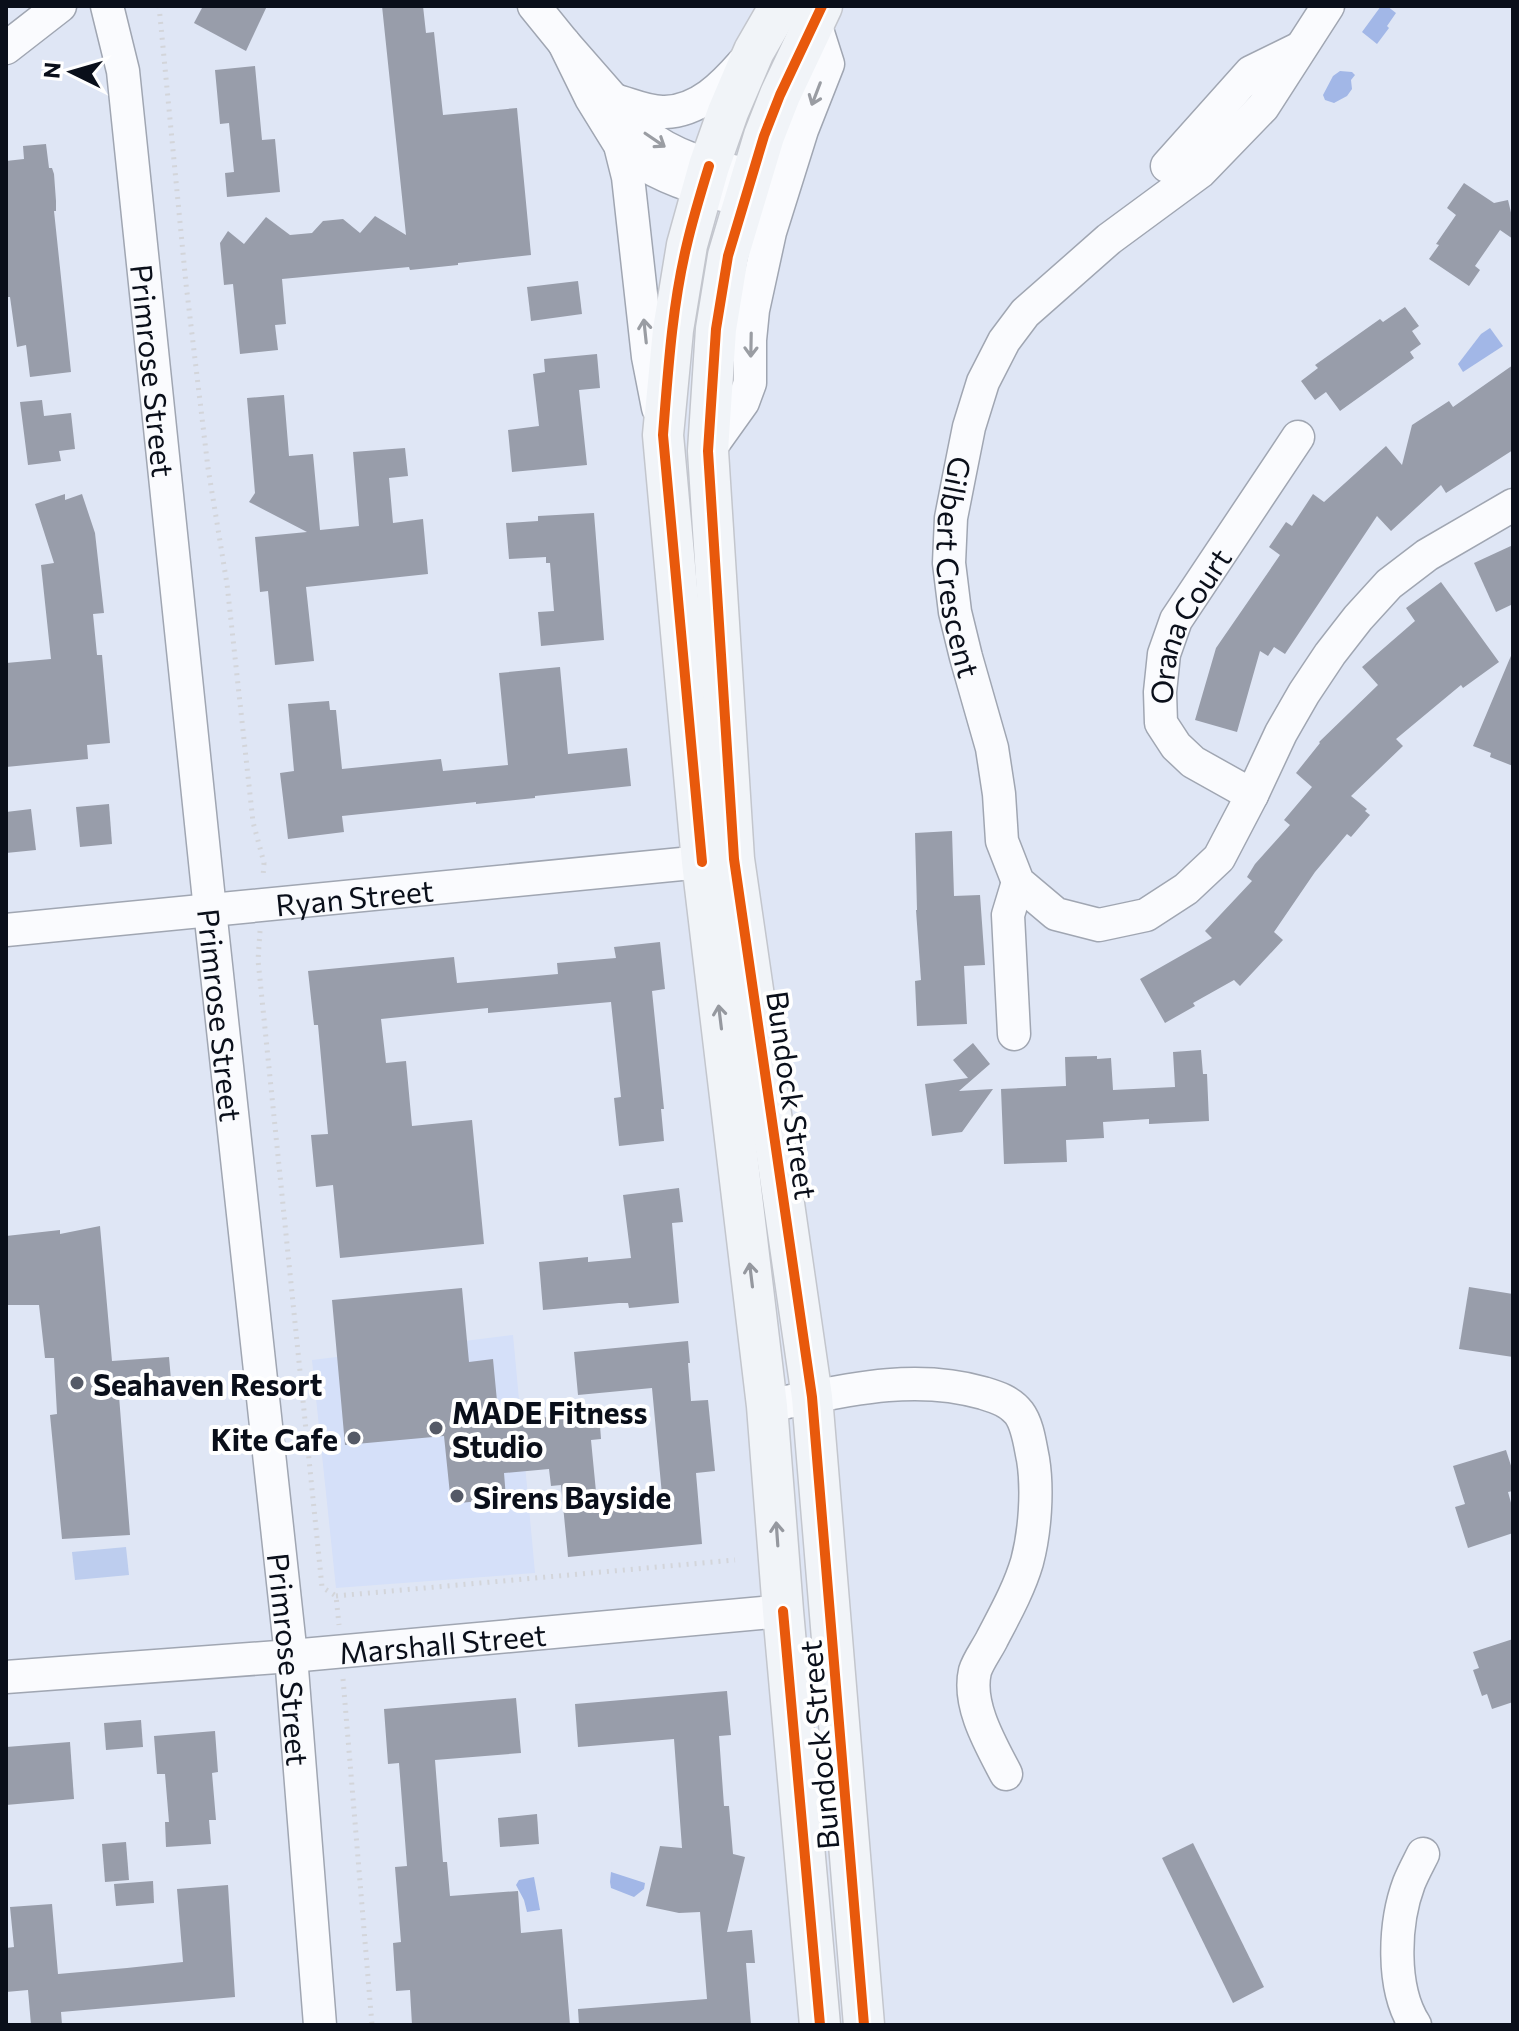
<svg xmlns="http://www.w3.org/2000/svg" width="1519" height="2031" viewBox="0 0 1519 2031" font-family="Commissioner,sans-serif">
<style>
.built{fill:#d5e0f9}
.green{fill:#bdcdee}
.water{fill:#a2b7e7}
.building{fill:#989daa}
.lines{fill:none;stroke-linecap:round;stroke-linejoin:round}
.minor-casing{stroke:#a0a6b2;stroke-width:35}
.major-casing{stroke:#c3c6cd;stroke-width:43}
.path{stroke:#d3d5da;stroke-width:5;stroke-dasharray:2 6;stroke-linecap:butt}
.minor{stroke:#fafbfe;stroke-width:32}
.major{stroke:#f1f4f8;stroke-width:40}
.cycleway-casing{stroke:#fff;stroke-width:15}
.cycleway{stroke:#e8590c;stroke-width:10}
.oneway{stroke:#9a9da3}
.oneway2{stroke:#95989f}
.poi-dot{fill:#555a67;stroke:#fff;stroke-width:3}
.labels{text-anchor:middle;dominant-baseline:central;stroke-width:8;stroke-linejoin:round;paint-order:stroke}
.street-label{font-size:30px;fill:#0a0f1a;stroke:#fff}
.poi-label{font-size:30px;font-weight:bold;fill:#0a0f1a;stroke:#fff;text-anchor:start}
</style>
<rect width="100%" height="100%" fill="#dfe6f5"/>
<polygon class="built" points="513,1335 535,1573 336,1588 312,1360"/>
<polygon class="green" points="126,1547 129,1575 75,1580 72,1552"/>
<g class="water">
<polygon points="1381,6 1387,6 1396,13 1387,26 1389,28 1377,44 1362,32"/>
<polygon points="1340,71 1352,72 1355,75 1351,80 1352,89 1347,96 1334,103 1325,100 1323,95 1333,76"/>
<polygon points="1490,328 1503,346 1463,372 1458,364 1481,334"/>
<polygon points="611,1872 645,1883 644,1889 634,1897 611,1888 610,1882"/>
<polygon points="534,1877 540,1910 527,1912 524,1900 516,1885 519,1880"/>
</g>
<g class="building">
<polygon points="203,6 267,6 246,51 194,23"/>
<polygon points="382,6 423,6 426,33 434,32 443,115 517,108 531,255 458,263 458,265 410,270 409,267 282,279 286,324 275,325 278,350 240,354 233,284 224,285 220,243 228,231 244,244 266,217 290,235 312,233 323,221 343,219 360,233 375,216 406,235"/>
<polygon points="255,66 262,140 275,139 280,192 227,197 225,173 234,172 229,123 220,124 215,70"/>
<polygon points="46,144 49,168 52,168 54,174 56,201 56,211 54,211 71,372 30,377 26,345 17,347 10,297 6,297 6,161 24,159 23,146"/>
<polygon points="1464,183 1494,203 1508,200 1513,221 1513,239 1500,230 1475,266 1480,270 1469,286 1429,259 1439,245 1436,244 1456,215 1447,208"/>
<polygon points="578,281 582,314 531,321 527,287"/>
<polygon points="1405,307 1419,326 1412,331 1421,344 1410,352 1414,358 1340,411 1326,392 1315,400 1301,381 1318,368 1315,365 1380,319 1383,322"/>
<polygon points="597,354 600,388 579,390 587,465 512,472 508,430 539,426 533,374 545,372 544,359"/>
<polygon points="1513,365 1513,450 1446,493 1441,485 1391,531 1377,516 1285,654 1274,647 1268,656 1260,651 1237,732 1195,720 1216,648 1280,555 1269,547 1286,522 1292,526 1313,494 1324,502 1386,446 1402,465 1412,425 1449,401 1453,407"/>
<polygon points="284,395 289,456 313,454 320,530 359,526 353,452 405,448 408,476 389,478 393,523 423,519 428,574 306,587 314,661 275,665 268,591 260,592 255,537 307,532 249,502 255,493 247,398"/>
<polygon points="42,400 44,416 71,413 75,449 59,451 61,461 28,465 20,402"/>
<polygon points="65,494 65,500 82,494 95,533 104,613 93,614 97,655 102,655 110,743 87,745 88,759 6,767 6,663 51,659 41,565 54,563 35,504"/>
<polygon points="594,513 604,640 541,646 538,612 554,611 550,563 546,563 546,557 509,559 506,523 538,521 538,516"/>
<polygon points="1513,545 1513,604 1496,612 1474,563"/>
<polygon points="1441,582 1499,662 1463,688 1461,685 1396,739 1403,746 1351,796 1367,809 1365,811 1370,815 1351,837 1347,834 1315,872 1274,932 1283,940 1240,986 1234,980 1193,1003 1195,1006 1165,1023 1140,979 1212,938 1205,931 1252,881 1247,877 1255,864 1290,825 1284,820 1312,787 1296,773 1320,743 1319,742 1378,685 1362,667 1415,621 1406,608"/>
<polygon points="1513,651 1513,766 1490,757 1491,753 1473,746"/>
<polygon points="560,667 568,754 627,748 631,786 535,796 535,798 476,804 476,802 342,816 344,832 288,839 280,773 294,771 288,704 329,701 330,710 336,710 342,769 441,759 443,771 508,765 499,673"/>
<polygon points="109,804 112,844 80,847 76,807"/>
<polygon points="31,809 36,850 6,853 6,812"/>
<polygon points="952,831 954,896 980,895 985,965 964,966 967,1024 917,1026 915,981 921,980 916,910 917,910 915,833"/>
<polygon points="660,942 665,989 652,991 664,1109 661,1109 664,1141 619,1146 614,1098 621,1097 611,1002 488,1013 488,1008 381,1019 386,1063 406,1061 412,1126 472,1120 484,1244 340,1258 333,1185 316,1187 311,1135 328,1134 318,1025 314,1025 308,971 454,957 457,983 558,974 557,963 616,958 614,947"/>
<polygon points="973,1043 990,1064 959,1091 993,1089 962,1132 932,1136 925,1084 968,1078 953,1060"/>
<polygon points="1201,1050 1203,1074 1207,1074 1209,1121 1149,1124 1149,1119 1103,1122 1104,1138 1066,1140 1067,1162 1004,1164 1001,1089 1066,1086 1065,1057 1097,1056 1097,1059 1111,1058 1113,1090 1175,1087 1173,1052"/>
<polygon points="679,1188 683,1222 672,1223 679,1303 629,1308 628,1303 619,1303 543,1310 539,1262 588,1257 588,1262 631,1258 623,1195"/>
<polygon points="100,1226 112,1361 169,1357 172,1391 119,1396 130,1535 62,1539 50,1415 57,1414 54,1358 45,1358 39,1305 6,1305 6,1236 60,1230 60,1234"/>
<polygon points="1469,1287 1513,1294 1513,1357 1459,1349"/>
<polygon points="462,1288 469,1362 493,1359 499,1422 599,1412 601,1439 591,1440 597,1502 662,1495 652,1388 578,1395 574,1352 688,1341 690,1363 688,1363 691,1401 708,1400 715,1471 696,1473 702,1544 568,1557 561,1485 551,1486 549,1469 504,1473 506,1498 451,1504 444,1436 345,1445 332,1300"/>
<polygon points="1506,1450 1513,1472 1513,1491 1508,1492 1513,1510 1513,1533 1468,1548 1455,1507 1465,1504 1453,1466"/>
<polygon points="1513,1639 1513,1702 1492,1709 1487,1694 1482,1696 1473,1670 1479,1668 1473,1652"/>
<polygon points="727,1691 731,1735 719,1736 724,1806 729,1806 733,1854 745,1857 727,1932 752,1930 755,1963 746,1963 751,2025 579,2025 578,2009 707,1999 700,1912 679,1913 646,1906 660,1846 682,1848 674,1739 578,1747 575,1704"/>
<polygon points="516,1698 521,1753 435,1760 443,1862 447,1862 450,1896 518,1891 521,1933 562,1929 570,2025 412,2025 410,1990 396,1991 393,1943 401,1942 395,1867 407,1866 399,1763 388,1764 384,1709"/>
<polygon points="141,1720 143,1747 106,1750 104,1723"/>
<polygon points="215,1731 218,1772 212,1773 216,1820 209,1820 211,1844 166,1847 165,1822 169,1822 165,1774 157,1774 154,1736"/>
<polygon points="70,1742 74,1799 6,1805 6,1747"/>
<polygon points="537,1814 539,1844 500,1847 498,1818"/>
<polygon points="126,1842 129,1880 105,1882 102,1844"/>
<polygon points="1193,1843 1264,1987 1233,2003 1162,1858"/>
<polygon points="153,1881 154,1903 116,1906 114,1884"/>
<polygon points="228,1885 235,1997 61,2012 62,2025 31,2025 28,1990 6,1992 6,1948 14,1947 10,1907 52,1904 58,1974 127,1968 183,1962 177,1889"/>
</g>
<g class="lines">
<defs>
<g id="minor">
<path id="s1" d="M 107,6 L 123,71 L 210,910 L 291,1656 L 320,2025"/>
<path d="M 534,6 L 564,43 L 641,131 C 673,157 711,167 751,175"/>
<path id="s2" d="M 1328,6 L 1263,107 L 1200,172 L 1109,239 L 1025,313 L 1004,341 L 983,382 L 969,427 L 960,472 L 951,518 L 949,563 L 955,612 L 966,657 L 992,748 L 999,794 L 1002,841 L 1018,882 L 1056,914 L 1099,925 L 1146,915 L 1186,889 L 1219,858 L 1252,795 L 1281,733 L 1304,693 L 1330,654 L 1358,618 L 1389,584 L 1427,555 L 1513,505"/>
<polyline points="564,43 591,98 620,145 628,177 648,357 658,408"/>
<polyline points="6,48 60,6"/>
<path d="M 614,100 C 630,104 648,113 665,112 C 699,111 723,86 744,62"/>
<path d="M 620,145 C 628,152 636,160 645,165 C 675,183 710,192 743,200"/>
<polyline points="1167,166 1251,72 1300,48"/>
<polyline points="708,451 743,402 750,383 750,340 753,310 770,232 802,130 828,64 814,20"/>
<path id="s3" d="M 1252,795 L 1193,762 L 1176,746 L 1161,723 L 1160,692 L 1164,654 L 1176,620 L 1298,437"/>
<path id="s4" d="M 6,930 L 702,862"/>
<polyline points="1014,1034 1008,915 1018,882"/>
<path d="M 767,1406 C 838,1392 911,1372 983,1393 C 996,1397 1010,1401 1019,1413 C 1028,1425 1030,1445 1033,1459 C 1038,1490 1035,1532 1027,1562 C 1019,1589 1005,1614 992,1639 C 987,1649 978,1661 975,1671 C 967,1705 991,1745 1006,1774"/>
<path id="s5" d="M 6,1677 L 291,1656 L 783,1611"/>
<path d="M 1415,2025 C 1391,1988 1394,1923 1409,1883 C 1413,1873 1418,1864 1423,1854"/>
</g>
<g id="major">
<polyline points="780,6 754,51 728,112 709,166 687,245 673,330 663,435 702,862 767,1406 783,1611 820,2025"/>
<polyline points="822,6 780,95 764,136 728,256 716,329 708,451 734,859 812,1397 864,2025"/>
</g>
</defs>
<use href="#minor" class="minor-casing"/>
<use href="#major" class="major-casing"/>
<g class="path">
<polyline points="159,6 186,284 208,468 227,584 253,822 264,863 263,877"/>
<polyline points="260,931 258,960 322,1587 336,1596 339,1625"/>
<polyline points="336,1596 735,1560"/>
<polyline points="343,1679 372,2025"/>
</g>
<use href="#minor" class="minor"/>
<use href="#major" class="major"/>
<defs>
<g id="cycleway">
<polyline points="822,6 780,95 764,136 728,256 716,329 708,451 734,859 812,1397 864,2025"/>
<path d="M 702,862 L 663,435 C 668,371 672,306 687,244 C 693,218 701,192 709,166"/>
<polyline points="783,1611 820,2025"/>
</g>
</defs>
<use href="#cycleway" class="cycleway-casing"/>
<use href="#cycleway" class="cycleway"/>
</g>
<defs><path id="oneway-shaft" d="M-6 0H5M1.5-3L5.5 0L1.5 3" fill="none" stroke-width="1.6" stroke-linecap="round" stroke-linejoin="round" transform="scale(2)"/></defs>
<g class="oneway">
<use href="#oneway-shaft" transform="translate(816 94) rotate(111)"/>
<use href="#oneway-shaft" transform="translate(655 140) rotate(34)"/>
<use href="#oneway-shaft" transform="translate(645 331) rotate(-96)"/>
<use href="#oneway-shaft" transform="translate(751 345) rotate(91)"/>
</g>
<g class="oneway2">
<use href="#oneway-shaft" transform="translate(720 1017) rotate(-97)"/>
<use href="#oneway-shaft" transform="translate(751 1275) rotate(-97)"/>
<use href="#oneway-shaft" transform="translate(777 1534) rotate(-94)"/>
</g>
<g class="poi-dot">
<circle cx="77" cy="1383" r="8"/>
<circle cx="436" cy="1428" r="8"/>
<circle cx="354" cy="1438" r="8"/>
<circle cx="457" cy="1496" r="8"/>
</g>
<g class="labels">
<g class="street-label">
<text stroke="none"><textPath href="#s1" startOffset="368">Primrose Street</textPath></text>
<text stroke="none"><textPath href="#s2" startOffset="706">Gilbert Crescent</textPath></text>
<text stroke="none"><textPath href="#s3" startOffset="222">Orana Court</textPath></text>
<text stroke="none"><textPath href="#s4" startOffset="350">Ryan Street</textPath></text>
<text stroke="none"><textPath href="#s1" startOffset="1016">Primrose Street</textPath></text>
<text transform="translate(793 1095) rotate(82)">Bundock Street</text>
<text stroke="none"><textPath href="#s5" startOffset="438">Marshall Street</textPath></text>
<text stroke="none"><textPath href="#s1" startOffset="1664">Primrose Street</textPath></text>
<text transform="translate(818 1745) rotate(-95)">Bundock Street</text>
</g>
<g class="poi-label">
<text x="93" y="1383">Seahaven Resort</text>
<text x="452" y="1411">MADE Fitness<tspan x="452" dy="34">Studio</tspan></text>
<text x="338" y="1438" text-anchor="end">Kite Cafe</text>
<text x="473" y="1496">Sirens Bayside</text>
</g>
</g>
<rect width="1519" height="2031" fill="none" stroke="#0a0f1a" stroke-width="16"/>
<g transform="translate(72 72) rotate(275)" stroke="#ffffff" stroke-width="6" paint-order="stroke">
<path d="M0-6L14 30L0 20L-14 30Z" fill="#0a0f1a"/>
<text y="-12" font-size="22" font-weight="bold" text-anchor="middle" fill="#0a0f1a">N</text>
</g>
</svg>
